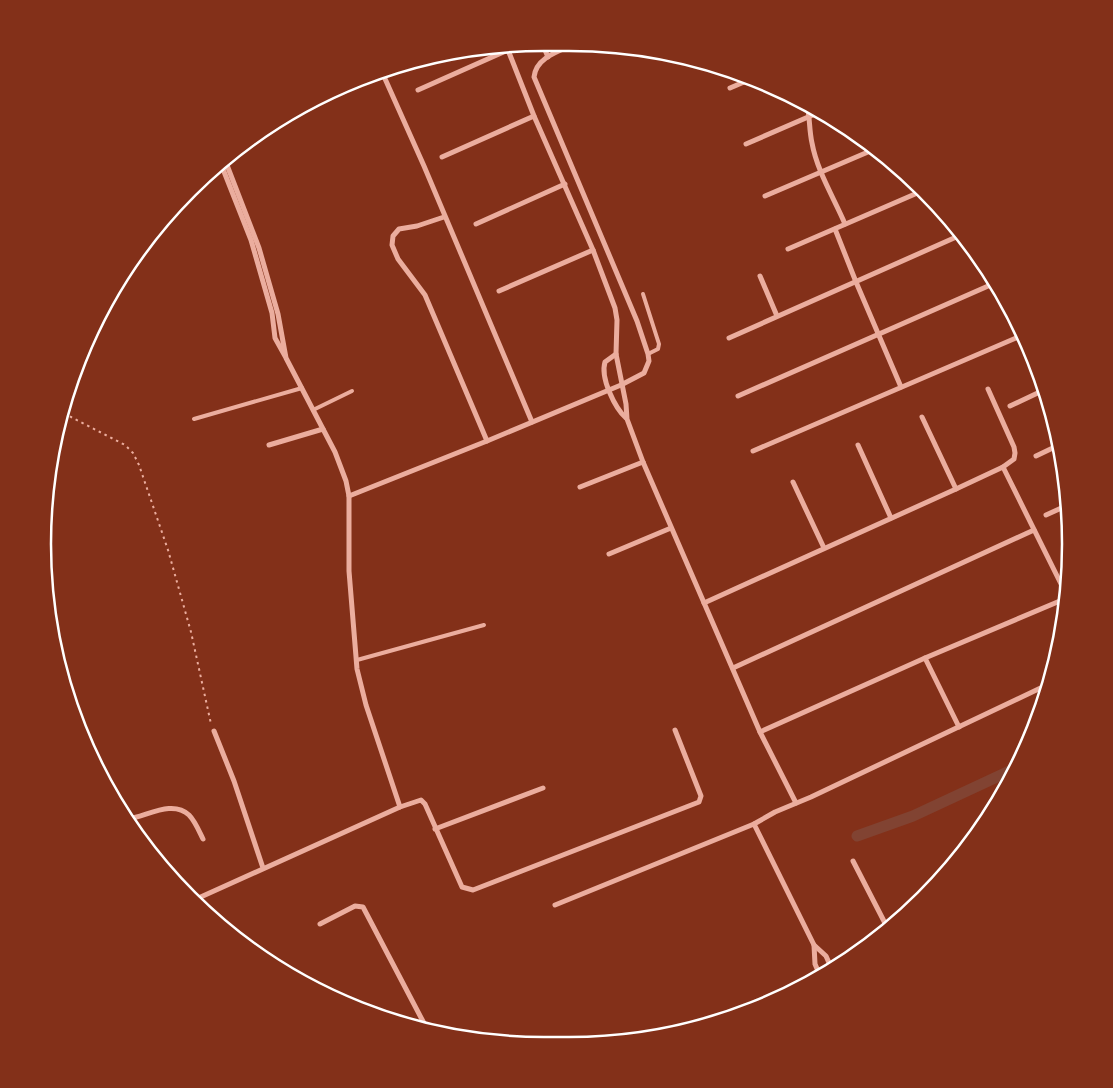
<svg xmlns="http://www.w3.org/2000/svg" width="1113" height="1088" viewBox="0 0 1113 1088" font-family="'Public Sans',sans-serif">
<style>
.lines{fill:none;stroke-linecap:round;stroke-linejoin:round}
.canal{stroke:#814332;stroke-width:11}
.path{stroke:#ebad9e;stroke-width:2;stroke-dasharray:2.5 4;stroke-linecap:butt}
.service{stroke:#ebad9e;stroke-width:4}
.minor{stroke:#ebad9e;stroke-width:5}
.rim{fill:none;stroke:#fff;stroke-width:2.5}
</style>
<rect width="100%" height="100%" fill="#833019"/>
<g class="lines">
<polyline class="canal" points="857,836 913,816 1016,768"/>
<polyline class="path" points="65,412 71,417 125,445 133,453 139,465 168,550 191,632 211,724"/>
<g class="service">
<polyline points="643,294 659,344 658,349 648,354"/>
<polyline points="313,410 352,391"/>
<polyline points="194,419 302,388"/>
<polyline points="357,660 484,625"/>
</g>
<g class="minor">
<polyline points="542,43 548,57"/>
<polyline points="508,50 534,116 593,250 615,308 617,320 616,354 626,404 627,419 643,462 760,732 796,803"/>
<polyline points="382,72 424,166 532,422"/>
<polyline points="730,88 751,79"/>
<polyline points="418,90 508,50 513,46"/>
<path d="M 807,104 C 810,117 809,130 812,143 C 817,171 834,198 845,224"/>
<polyline points="746,144 822,111"/>
<polyline points="442,157 534,116"/>
<polyline points="225,160 259,248 278,314 286,358 335,452 346,481 349,496 349,571 357,669 366,705 400,807"/>
<polyline points="221,164 251,240 272,313 275,338 285,356"/>
<polyline points="765,196 875,149"/>
<polyline points="444,217 417,226 399,229 393,236 392,245 398,259 425,295 487,441"/>
<polyline points="476,224 565,184"/>
<polyline points="835,229 856,282 901,387"/>
<polyline points="788,249 922,191"/>
<polyline points="760,276 777,316"/>
<polyline points="499,291 593,250"/>
<polyline points="729,338 963,234"/>
<path d="M 616,354 L 605,362 C 600,378 615,408 626,418"/>
<polyline points="738,396 995,283"/>
<polyline points="1010,406 1044,390"/>
<polyline points="922,417 956,489"/>
<polyline points="269,445 323,429"/>
<polyline points="858,445 891,518"/>
<polyline points="753,451 1023,335"/>
<polyline points="1036,456 1059,445"/>
<polyline points="1003,467 1067,596"/>
<polyline points="793,482 824,548"/>
<polyline points="580,487 643,462"/>
<path d="M 349,496 L 487,441 L 621,385 L 644,373 L 649,361 L 648,354 L 637,321 L 534,77 C 536,57 560,51 575,44"/>
<polyline points="1046,515 1068,505"/>
<polyline points="609,554 671,528"/>
<polyline points="704,603 956,489 1003,467 1014,459 1015,453 1014,447 988,389"/>
<polyline points="925,658 959,727"/>
<polyline points="58,666 97,770"/>
<polyline points="733,668 1034,530"/>
<polyline points="214,731 234,781 263,868"/>
<polyline points="760,732 925,658 1067,598"/>
<path d="M 127,819 C 146,817 172,799 189,815 C 195,821 199,831 203,839"/>
<polyline points="435,829 543,788"/>
<polyline points="853,861 888,929"/>
<polyline points="194,900 400,807 421,800 425,804 462,887 473,890 699,802 701,796 675,730"/>
<polyline points="555,905 754,824"/>
<polyline points="320,924 355,906 363,907 427,1029"/>
<polyline points="814,945 815,964 818,971"/>
<polyline points="830,965 826,956 814,945 754,824 775,812 811,797 1049,684"/>
</g>
</g>
<path d="M0 0H1113V1088H0ZM544 51H569A493 493 0 0 1 1062 544V544A493 493 0 0 1 569 1037H544A493 493 0 0 1 51 544V544A493 493 0 0 1 544 51Z" fill="#833019" fill-rule="evenodd"/>
<path class="rim" d="M544 51H569A493 493 0 0 1 1062 544V544A493 493 0 0 1 569 1037H544A493 493 0 0 1 51 544V544A493 493 0 0 1 544 51Z"/>
</svg>
